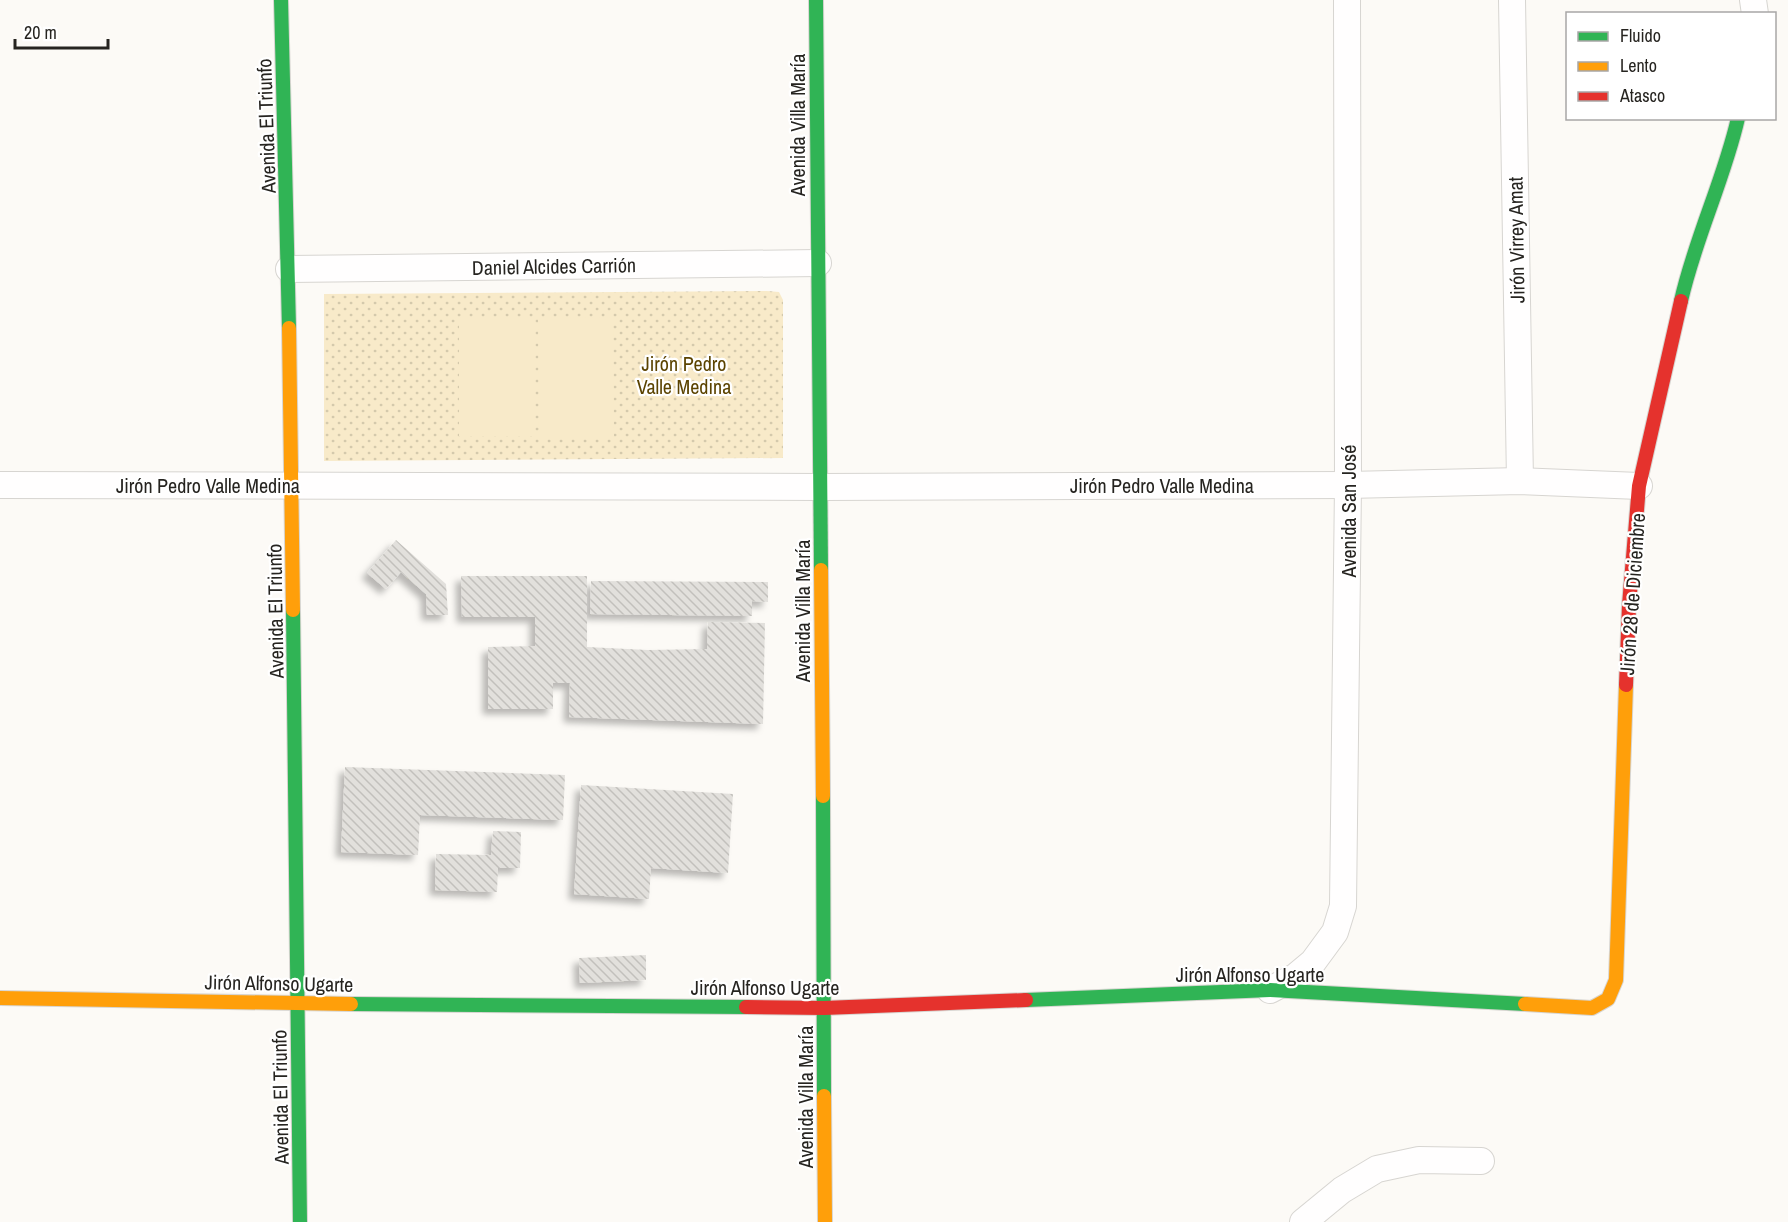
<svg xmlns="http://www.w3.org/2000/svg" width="1788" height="1222" viewBox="0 0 1788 1222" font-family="'Archivo Narrow',sans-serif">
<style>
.park{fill:url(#park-dots)}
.pitch{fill:#f8eac9}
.building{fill:url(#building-back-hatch);filter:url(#shadow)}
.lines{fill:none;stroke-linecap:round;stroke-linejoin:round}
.street-casing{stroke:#d7d5d1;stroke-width:28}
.fast-casing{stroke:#d7d5d1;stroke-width:16}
.slow-casing{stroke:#d7d5d1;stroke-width:16}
.jam-casing{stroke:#d7d5d1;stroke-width:16}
.street{stroke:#fffefe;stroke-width:26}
.fast{stroke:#30b455;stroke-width:14}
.slow{stroke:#ff9f0a;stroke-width:14}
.jam{stroke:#e5322d;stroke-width:14}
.labels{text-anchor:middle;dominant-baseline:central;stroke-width:4.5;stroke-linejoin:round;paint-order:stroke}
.street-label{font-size:20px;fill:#262420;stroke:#fff}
.park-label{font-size:20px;fill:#5b4300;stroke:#fff}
</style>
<defs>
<pattern id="park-dots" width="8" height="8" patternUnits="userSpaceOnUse" patternTransform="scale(1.5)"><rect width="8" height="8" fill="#f8eac9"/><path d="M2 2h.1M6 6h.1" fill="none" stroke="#d4c9ac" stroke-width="1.8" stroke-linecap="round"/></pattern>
<pattern id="building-back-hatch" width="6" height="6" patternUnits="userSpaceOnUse" patternTransform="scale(1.5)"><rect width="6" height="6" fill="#e2e0dc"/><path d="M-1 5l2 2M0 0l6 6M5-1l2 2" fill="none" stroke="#c2c0bc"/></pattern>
<filter id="shadow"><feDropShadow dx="-5.5" dy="5.5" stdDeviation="3" flood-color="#0004"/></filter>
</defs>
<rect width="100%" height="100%" fill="#fcfaf6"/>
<polygon class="park" points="767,291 779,292 783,300 783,458 324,461 324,294"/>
<g class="pitch">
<polygon points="613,317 614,439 539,439 538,318"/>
<rect x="459" y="319" width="74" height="117"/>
</g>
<g class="building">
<polygon points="396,540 446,584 448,615 427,615 426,594 401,572 386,589 367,573"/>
<polygon points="461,576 587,576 587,647 648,650 707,649 708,622 765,623 763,724 569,717 570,683 553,683 553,709 488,709 488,647 535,646 535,617 462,617"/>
<polygon points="591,581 768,582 768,602 752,601 752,616 590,614"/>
<polygon points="345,767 565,775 563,820 420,815 418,855 341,852"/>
<polygon points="581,785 733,794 728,873 651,868 649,899 574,894"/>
<polygon points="493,831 521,832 520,868 498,868 497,892 435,890 436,854 491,855"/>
<polygon points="646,955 646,980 580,983 579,958"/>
</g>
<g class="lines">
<defs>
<g id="street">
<polyline points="1512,0 1520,481"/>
<polyline points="1753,0 1755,14"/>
<polyline points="289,269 818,263"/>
<polyline points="0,485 821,487 1348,485 1520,481 1639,486"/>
<polyline points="1270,990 1295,977 1313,962 1335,932 1343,906 1348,485 1347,0"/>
<polyline points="1303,1222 1342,1190 1377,1169 1419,1160 1481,1161"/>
</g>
<g id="fast">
<polyline points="281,0 289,328"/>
<polyline points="816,0 821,570"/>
<path d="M 1681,301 C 1695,238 1724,180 1738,118"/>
<polyline points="293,610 300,1222"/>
<polyline points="823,796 824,1096"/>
<polyline points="1026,1000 1270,990 1525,1004"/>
<polyline points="351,1004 746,1007"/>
</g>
<g id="slow">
<polyline points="289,328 293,610"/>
<polyline points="821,570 823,796"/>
<polyline points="0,998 351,1004"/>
<polyline points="1525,1004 1592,1008 1608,999 1616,980 1626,685"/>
<polyline points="824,1096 825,1222"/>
</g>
<g id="jam">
<polyline points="1626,685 1629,605 1639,486 1681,301"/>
<polyline points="746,1007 824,1008 1026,1000"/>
</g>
</defs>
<use href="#street" class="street-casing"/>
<use href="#fast" class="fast-casing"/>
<use href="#slow" class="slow-casing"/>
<use href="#jam" class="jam-casing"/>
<use href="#street" class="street"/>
<use href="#fast" class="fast"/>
<use href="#slow" class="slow"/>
<use href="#jam" class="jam"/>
</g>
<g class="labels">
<g class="street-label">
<text transform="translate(797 125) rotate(-90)">Avenida Villa María</text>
<text transform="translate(266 126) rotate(-92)">Avenida El Triunfo</text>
<text transform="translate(1516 240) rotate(-91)">Jirón Virrey Amat</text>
<text transform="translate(554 266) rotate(-1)">Daniel Alcides Carrión</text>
<text x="208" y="485">Jirón Pedro Valle Medina</text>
<text x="1162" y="485">Jirón Pedro Valle Medina</text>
<text transform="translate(1348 511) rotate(-90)">Avenida San José</text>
<text transform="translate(1632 594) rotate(-86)">Jirón 28 de Diciembre</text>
<text transform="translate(275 611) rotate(-91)">Avenida El Triunfo</text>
<text transform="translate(802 611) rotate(-90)">Avenida Villa María</text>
<text x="1250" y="974">Jirón Alfonso Ugarte</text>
<text transform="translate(279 983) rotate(1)">Jirón Alfonso Ugarte</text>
<text x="765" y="987">Jirón Alfonso Ugarte</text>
<text transform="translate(280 1097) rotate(-91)">Avenida El Triunfo</text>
<text transform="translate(805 1097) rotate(-90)">Avenida Villa María</text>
</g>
<g class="park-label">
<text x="684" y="363">Jirón Pedro<tspan x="684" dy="23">Valle Medina</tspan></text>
</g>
</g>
<rect x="1566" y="12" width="210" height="108" fill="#ffffff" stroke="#a8a7a6" stroke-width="1.5"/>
<rect x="1578" y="32" width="30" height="9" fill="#30b455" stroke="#a8a7a6" stroke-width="1.5"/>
<text x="1620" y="42" font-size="18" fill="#262420">Fluido</text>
<rect x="1578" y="62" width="30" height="9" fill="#ff9f0a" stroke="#a8a7a6" stroke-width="1.5"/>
<text x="1620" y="72" font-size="18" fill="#262420">Lento</text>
<rect x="1578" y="92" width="30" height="9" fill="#e5322d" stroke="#a8a7a6" stroke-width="1.5"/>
<text x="1620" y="102" font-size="18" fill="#262420">Atasco</text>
<path d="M15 39v9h93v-9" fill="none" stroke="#262420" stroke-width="3"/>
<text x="24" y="39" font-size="18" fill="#262420" stroke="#ffffff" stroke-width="4.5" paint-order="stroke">20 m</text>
</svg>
